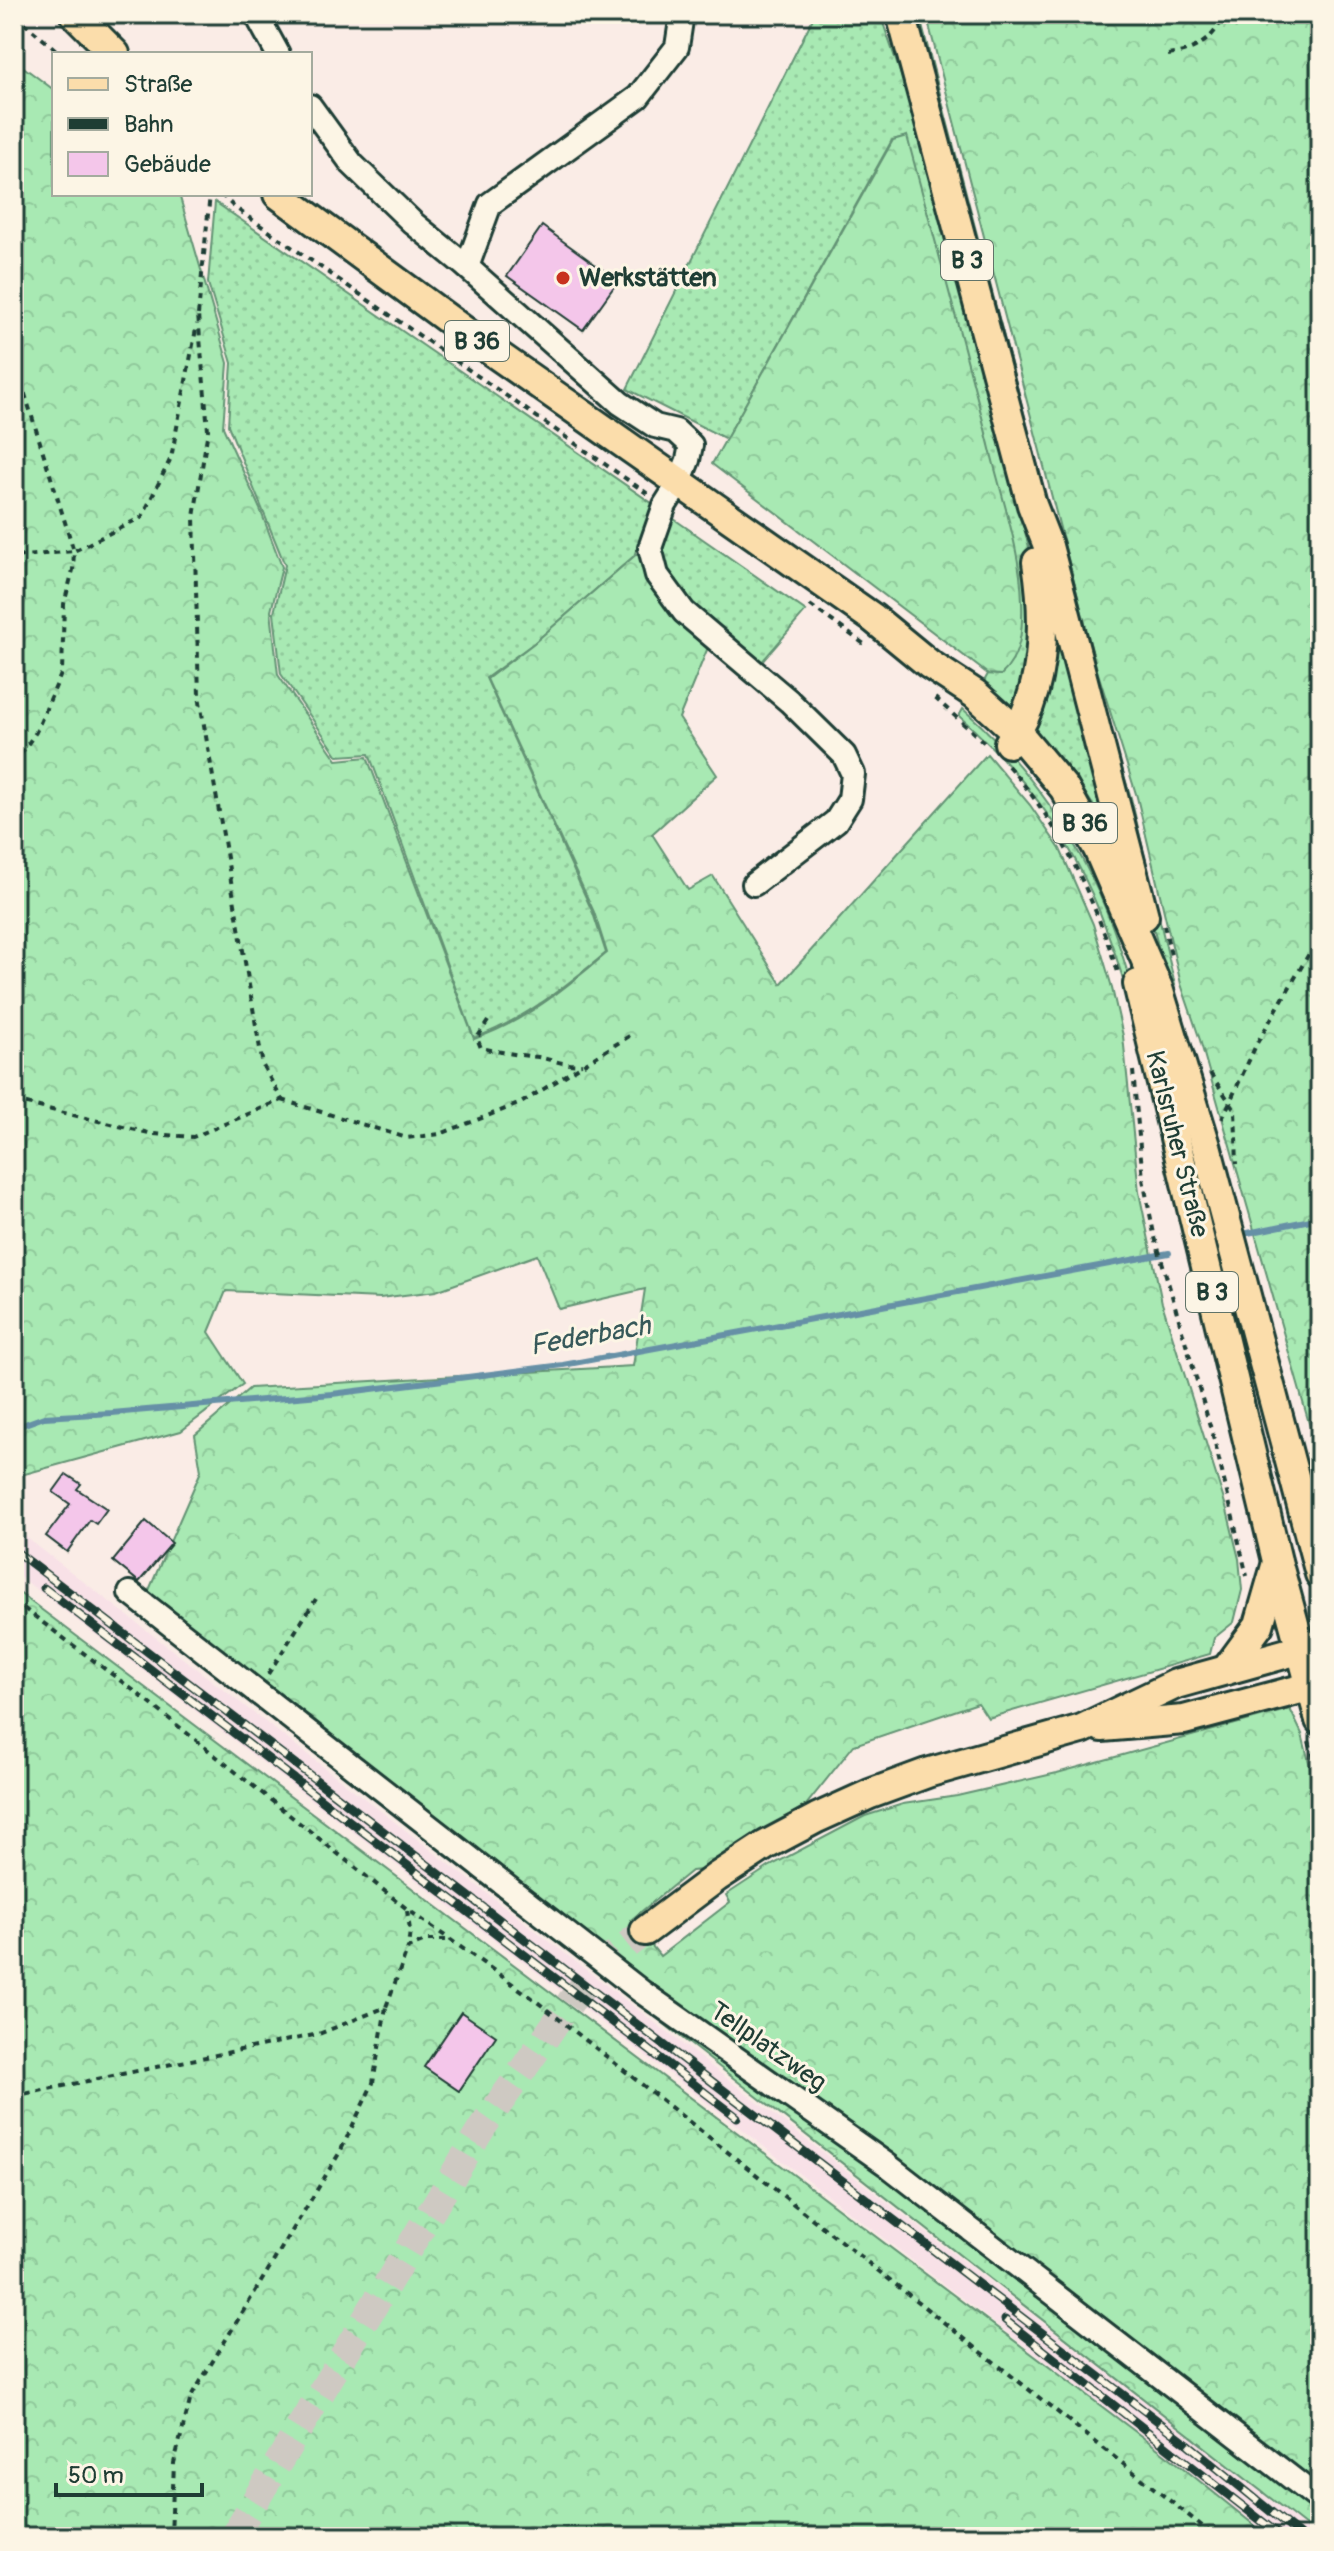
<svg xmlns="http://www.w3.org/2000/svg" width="1334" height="2551" viewBox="0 0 1334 2551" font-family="Pangolin,sans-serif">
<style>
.built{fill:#f8e1e7}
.grass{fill:url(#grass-dots);stroke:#649374;stroke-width:2}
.forest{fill:url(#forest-crowns);stroke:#649374;stroke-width:2}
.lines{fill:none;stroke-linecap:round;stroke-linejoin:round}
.stream{stroke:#6690a6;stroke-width:6}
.building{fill:#f4c6ea;stroke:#1f3d34;stroke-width:2}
.major-tunnel{stroke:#cec9c2;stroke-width:28;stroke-dasharray:28 14;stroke-linecap:butt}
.minor-casing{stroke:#1f3d34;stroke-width:28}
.major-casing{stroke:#1f3d34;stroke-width:34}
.path{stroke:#1f3d34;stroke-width:4;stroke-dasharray:6 6;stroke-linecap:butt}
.minor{stroke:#fcf5e5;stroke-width:22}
.major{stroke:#fbddab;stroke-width:28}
.rail-casing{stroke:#1f3d34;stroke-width:9}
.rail{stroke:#fcf5e5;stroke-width:6;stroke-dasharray:18;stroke-linecap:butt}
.poi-dot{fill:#c8321e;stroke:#fcf5e5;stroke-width:3}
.labels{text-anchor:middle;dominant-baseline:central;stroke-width:6;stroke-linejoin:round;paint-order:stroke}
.shield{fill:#fcf5e5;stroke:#617469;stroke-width:2}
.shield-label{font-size:24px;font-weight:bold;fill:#1f3d34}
.poi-label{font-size:26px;font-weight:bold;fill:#1f3d34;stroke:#fcf5e5;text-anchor:start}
.street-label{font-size:26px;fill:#1f3d34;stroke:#fcf5e5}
.water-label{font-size:28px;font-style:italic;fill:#37595a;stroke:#fcf5e5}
</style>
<defs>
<pattern id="grass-dots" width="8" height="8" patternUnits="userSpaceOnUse" patternTransform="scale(2)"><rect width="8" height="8" fill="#a8e9b3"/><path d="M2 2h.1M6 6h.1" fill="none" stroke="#90c99b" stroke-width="1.8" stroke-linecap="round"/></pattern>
<pattern id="forest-crowns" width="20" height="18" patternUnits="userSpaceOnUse" patternTransform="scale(2)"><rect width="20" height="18" fill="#a8e9b3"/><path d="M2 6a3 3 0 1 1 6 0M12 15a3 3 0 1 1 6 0" fill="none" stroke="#90c99b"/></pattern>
</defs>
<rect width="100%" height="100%" fill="#faece6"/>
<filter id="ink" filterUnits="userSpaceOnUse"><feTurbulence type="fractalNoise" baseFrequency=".0125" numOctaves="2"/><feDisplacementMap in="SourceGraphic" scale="16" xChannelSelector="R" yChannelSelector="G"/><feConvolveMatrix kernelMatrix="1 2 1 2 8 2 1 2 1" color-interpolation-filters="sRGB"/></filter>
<g filter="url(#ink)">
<polygon class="built" points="14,1528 1194,2439 1318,2537 1269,2537 1177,2463 14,1572"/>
<g class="grass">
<polygon points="815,14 880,14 920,131 1030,551 1031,666 1013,707 1009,707 982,685 988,674 1001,675 907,136 892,140 726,439 627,389"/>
<polygon points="914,14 919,14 1092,672 1131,798 1175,985 1169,985 1146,902 1137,844"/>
<path d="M 215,202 L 653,504 L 634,556 L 534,643 L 486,678 L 593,913 L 606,953 C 565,986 525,1020 474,1038 L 369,754 L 338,756 L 281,674 L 274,613 L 285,565 L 228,425 L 232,363 L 208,283 Z"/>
<path d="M 674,519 L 806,611 L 760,664 C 734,642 651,580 662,541 C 664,534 671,525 674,519 Z"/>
<polygon points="1050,597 1116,840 1070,770 1036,731"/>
<path d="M 963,709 C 1050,785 1105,881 1133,993 L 1128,996 C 1095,878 1051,798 959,716 Z"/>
</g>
<g class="forest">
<polygon points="926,14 1320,14 1320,1462 1200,1040 1181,984 1137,797 1097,670"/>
<path d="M 14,60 L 54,90 L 54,194 L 179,194 L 228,363 L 223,427 L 260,509 L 282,567 L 271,611 L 278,675 L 337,760 L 367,757 L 474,1039 C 525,1022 566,987 607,953 L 594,912 L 487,679 L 534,643 L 639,552 L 680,614 L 709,645 L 679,718 L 717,775 L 652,834 L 688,890 L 713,876 L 781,984 L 987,754 L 1030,805 L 1060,849 L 1093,924 L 1111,984 L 1123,1036 L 1139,1192 L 1162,1303 L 1227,1510 L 1239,1559 L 1242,1590 L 1234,1622 L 1214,1638 L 1210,1654 L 988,1718 L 978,1703 L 854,1745 L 806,1805 L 739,1845 L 702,1870 L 691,1871 L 631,1920 L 660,1956 L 730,1902 L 726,1895 L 770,1866 L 865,1816 L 903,1804 L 957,1796 L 1057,1773 L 1290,1709 L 1302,1734 L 1320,1806 L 1320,2537 L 139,1613 L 201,1471 L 195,1435 L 250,1388 L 633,1366 L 645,1289 L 559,1309 L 537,1255 L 436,1291 L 380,1298 L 226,1291 L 209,1332 L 243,1384 L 181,1431 L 14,1477 Z"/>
<path d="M 907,136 C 935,242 965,347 991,453 C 1003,502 1021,552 1022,602 C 1023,629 1021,657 1001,675 L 988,674 L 712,464 L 893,140 Z"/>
<polygon points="14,1589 1177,2463 1269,2537 14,2537"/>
</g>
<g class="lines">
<g class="stream">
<polyline points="1238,1235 1320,1218"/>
<polyline points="14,1428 44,1417 112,1413 332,1394 563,1365 1169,1253"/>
</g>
</g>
<g class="building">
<polygon points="542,226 618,281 583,330 507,276"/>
<polygon points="66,1474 81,1484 77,1489 107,1509 96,1524 90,1520 67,1552 46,1536 70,1504 53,1492"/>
<polygon points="146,1521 172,1543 139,1582 113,1561"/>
<polygon points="461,2012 496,2036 459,2091 424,2067"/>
</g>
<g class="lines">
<polyline class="major-tunnel" points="233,2537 482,2128 571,2001 600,1966 645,1931"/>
<defs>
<g id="minor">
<polyline points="256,14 278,54"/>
<polyline points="310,106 352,164 413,223 467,267 620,403 655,426 676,431 691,445 688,460 679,483 665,505 650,548 657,575 684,612 789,701 844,755 853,774 850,799 836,821 754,884"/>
<polyline points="467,267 490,204 638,97 677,47 682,14"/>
<polyline points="130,1593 642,1992 886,2164 1320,2500"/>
</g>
<g id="major">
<polyline points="75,14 115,54"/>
<polyline points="901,14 1032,505 1048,546 1059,588 1144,916"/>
<polyline points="278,194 483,345 873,618 929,664 975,694 1017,732 1064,788 1098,849 1158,988 1207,1149 1320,1574"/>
<path d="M 1009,743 C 1046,693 1046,621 1037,562"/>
<polyline points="1138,984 1277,1561 1320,1720"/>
<polyline points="1226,1670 1259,1625 1276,1566"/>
<polyline points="1102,1727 1184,1720 1320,1684"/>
<polyline points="645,1931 717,1877 766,1845 817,1818 870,1794 927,1773 1082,1729 1176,1684 1320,1644"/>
</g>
</defs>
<use href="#minor" class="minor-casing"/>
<use href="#major" class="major-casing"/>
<g class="path">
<polyline points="14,15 61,54"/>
<path d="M 1168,55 C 1193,52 1216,39 1224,14"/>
<polyline points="221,194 234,207 648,494"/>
<polyline points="198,315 210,194"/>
<polyline points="14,359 74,551 14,557"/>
<polyline points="810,605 864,644"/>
<polyline points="935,698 988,746"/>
<polyline points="14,764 36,732 62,672 64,604 73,570 74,551 142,517 171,458 197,324"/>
<path d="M 1008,766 C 1061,825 1093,897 1118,972"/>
<polyline points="1164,925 1171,955"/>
<path d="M 488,1021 L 477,1038 L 481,1048 C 500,1052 518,1055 538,1057 C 554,1060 565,1066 582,1064"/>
<polyline points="1133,1071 1143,1179 1154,1234 1215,1443 1247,1576"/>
<polyline points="1210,1073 1235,1110 1237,1164"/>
<polyline points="282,1100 407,1138 440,1134 521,1103 631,1035"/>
<polyline points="14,1101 153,1134 193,1137 282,1100 263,1066 199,696 194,517 208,430 198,315"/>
<polyline points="1222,1119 1257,1043 1320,935"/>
<polyline points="14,1601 137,1693 407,1909 531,1997 1216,2537"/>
<polyline points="268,1674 316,1599"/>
<polyline points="1309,1741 1320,1781"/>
<polyline points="407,1911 410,1930 408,1948"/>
<polyline points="14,2096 319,2034 386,2007 408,1948 428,1940 449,1940"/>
<polyline points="171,2537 174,2463 191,2397 340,2152 373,2083 386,2007"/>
</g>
<use href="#minor" class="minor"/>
<use href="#major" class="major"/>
<defs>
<g id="rail">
<polyline points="14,1550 1188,2444 1302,2537"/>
<polyline points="44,1588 737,2117"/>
<polyline points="1005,2320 1282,2537"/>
</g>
</defs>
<use href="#rail" class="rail-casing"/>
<use href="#rail" class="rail"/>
</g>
</g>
<circle class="poi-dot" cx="563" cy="278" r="8"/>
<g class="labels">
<g class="shield">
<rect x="941" y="240" width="52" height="40" rx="6"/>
<rect x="445" y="321" width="64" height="40" rx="6"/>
<rect x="1053" y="803" width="64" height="40" rx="6"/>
<rect x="1186" y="1272" width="52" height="40" rx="6"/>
</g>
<g class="shield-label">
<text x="967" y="260">B 3</text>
<text x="477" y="341">B 36</text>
<text x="1085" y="823">B 36</text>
<text x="1212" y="1292">B 3</text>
</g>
<g class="poi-label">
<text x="579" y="278">Werkstätten</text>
</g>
<g class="street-label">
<text transform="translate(1177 1144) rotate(76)">Karlsruher Straße</text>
<text transform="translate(768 2047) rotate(35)">Tellplatzweg</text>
</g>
<g class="water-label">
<text transform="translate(590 1336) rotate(-10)">Federbach</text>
</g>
</g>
<rect width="1334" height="2551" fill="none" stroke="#fcf5e5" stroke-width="48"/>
<rect x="24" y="24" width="1286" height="2503" fill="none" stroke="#1f3d34" stroke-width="3" filter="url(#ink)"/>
<rect x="52" y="52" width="260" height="144" fill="#fcf5e5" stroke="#a4ab9e" stroke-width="2"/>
<rect x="68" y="78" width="40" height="12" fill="#fbddab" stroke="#a4ab9e" stroke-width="2"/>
<text x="124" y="92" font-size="24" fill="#1f3d34">Straße</text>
<rect x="68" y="118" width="40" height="12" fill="#1f3d34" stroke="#a4ab9e" stroke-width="2"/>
<text x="124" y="132" font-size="24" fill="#1f3d34">Bahn</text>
<rect x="68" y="152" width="40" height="24" fill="#f4c6ea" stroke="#a4ab9e" stroke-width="2"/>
<text x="124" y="172" font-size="24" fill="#1f3d34">Gebäude</text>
<path d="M56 2483v12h146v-12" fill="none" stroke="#1f3d34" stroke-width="4"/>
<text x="68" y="2483" font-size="24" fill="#1f3d34" stroke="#fcf5e5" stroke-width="6" paint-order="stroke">50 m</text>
</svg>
